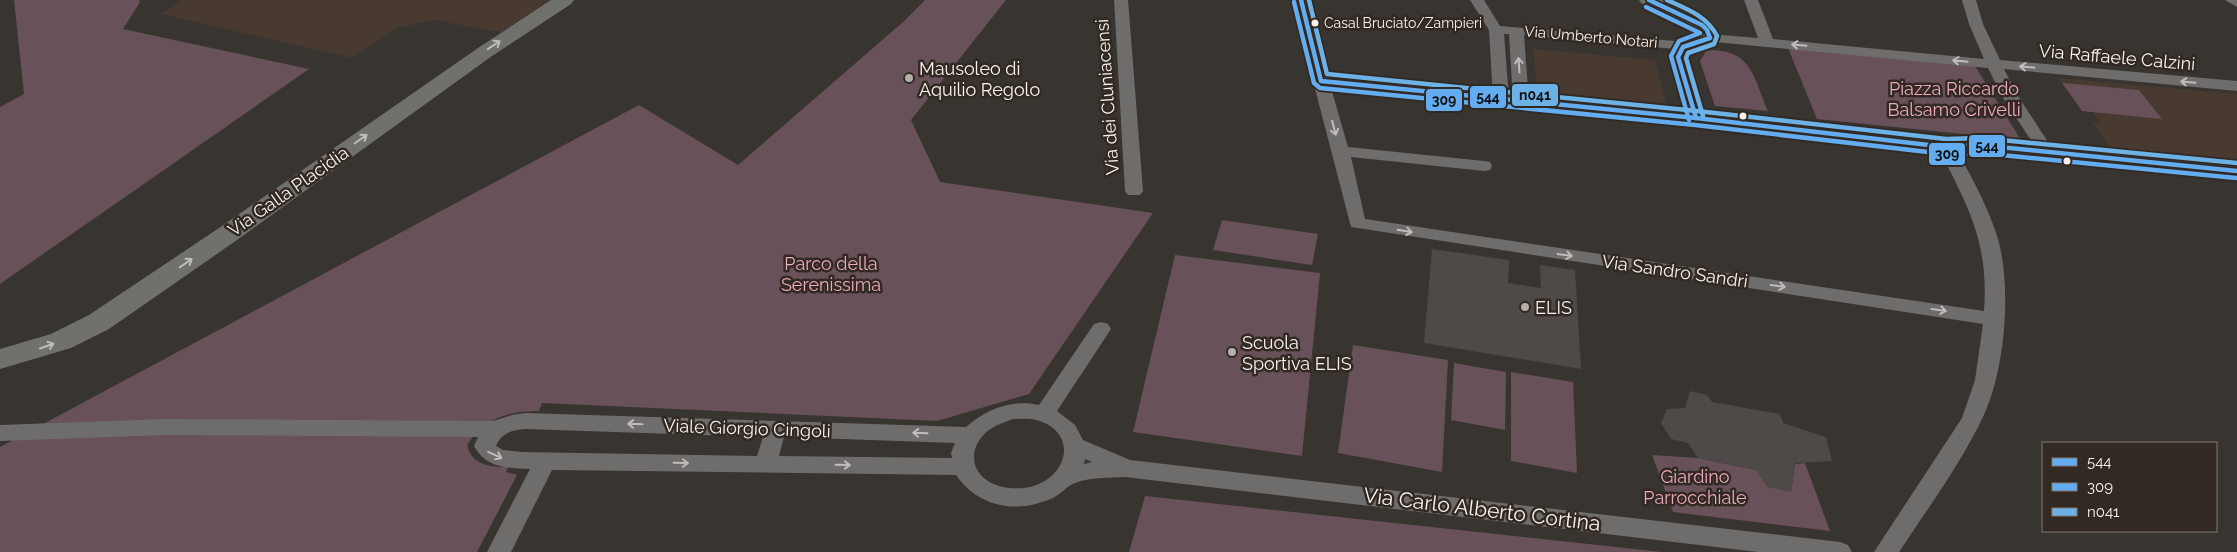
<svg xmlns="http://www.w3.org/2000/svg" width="2237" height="552" viewBox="0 0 2237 552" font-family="Raleway,sans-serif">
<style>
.built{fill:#483a31}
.green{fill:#685158}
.building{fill:#4e4a48}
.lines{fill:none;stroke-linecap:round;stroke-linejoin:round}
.street{fill:#6e6d6b;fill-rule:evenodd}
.secondary{fill:#70706c;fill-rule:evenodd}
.bus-1-casing{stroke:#322923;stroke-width:8}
.bus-2-casing{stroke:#322923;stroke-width:8}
.bus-3-casing{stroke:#322923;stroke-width:8}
.bus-1{stroke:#63acef;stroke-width:4.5}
.bus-2{stroke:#63acef;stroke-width:4.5}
.bus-3{stroke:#6db2e7;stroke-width:4.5}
.oneway{stroke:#c1bdb9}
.oneway2{stroke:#c0bcb9}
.bus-dot{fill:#f7f1ed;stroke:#322923;stroke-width:2}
.poi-dot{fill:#b4afab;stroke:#322923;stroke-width:2}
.labels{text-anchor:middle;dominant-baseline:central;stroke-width:5;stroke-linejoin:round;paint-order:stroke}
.far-bus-label{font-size:14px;fill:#f7f1ed;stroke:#322923;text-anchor:start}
.far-street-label{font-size:15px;fill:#f7f1ed;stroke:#322923}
.street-label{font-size:18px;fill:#f7f1ed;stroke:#322923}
.poi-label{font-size:18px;fill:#f7f1ed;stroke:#322923;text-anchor:start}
.park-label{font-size:18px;fill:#eba8be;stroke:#322923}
.near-street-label{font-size:21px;fill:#f7f1ed;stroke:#322923}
.line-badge{stroke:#322923;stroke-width:2}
.pale-badge-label{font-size:14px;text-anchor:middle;font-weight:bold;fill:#111}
</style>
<rect width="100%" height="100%" fill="#383430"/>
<g class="built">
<polygon points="182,0 551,0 501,32 433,20 397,28 352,58 161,14"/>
<polygon points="1533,49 1655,60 1666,104 1538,91"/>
<polygon points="2058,78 2237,94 2237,162 2112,150 2093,122 2100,123 2093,112 2082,111"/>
</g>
<g class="green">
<polygon points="14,0 139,0 140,2 123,29 309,69 0,284 0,107 24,94"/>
<path d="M 925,0 L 1006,0 L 911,120 L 940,182 L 1153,213 L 1029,394 L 937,421 L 542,403 L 539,411 C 508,411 485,418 467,445 C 472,465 489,467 508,467 L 506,472 L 517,475 L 477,552 L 0,552 L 0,447 L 639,105 L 738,165 L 903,22 Z"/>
<polygon points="1788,48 1975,66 2021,140 1817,119"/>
<path d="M 1714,50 C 1753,52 1754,80 1768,111 L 1715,106 L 1700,61 L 1706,51 Z"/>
<polygon points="2062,83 2139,90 2162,119 2082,111"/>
<polygon points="1222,220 1318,234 1312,265 1213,250"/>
<polygon points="1175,255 1320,273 1302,456 1133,432"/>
<polygon points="1353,345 1448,360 1442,472 1338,453"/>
<polygon points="1454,363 1506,372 1505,430 1451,420"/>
<polygon points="1511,372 1573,382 1577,473 1511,461"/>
<polygon points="1652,455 1698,458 1756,470 1791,491 1795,464 1805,463 1830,531 1673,512"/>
<polygon points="1145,496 1662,552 1129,552"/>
</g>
<g class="building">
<polygon points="1432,249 1509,260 1508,283 1541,288 1540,265 1575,270 1581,369 1424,343"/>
<polygon points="1690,391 1707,395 1712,402 1780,414 1783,423 1826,437 1832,461 1795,463 1791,492 1767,487 1756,470 1698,458 1688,443 1671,439 1661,423 1667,409 1685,408"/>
</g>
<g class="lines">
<g class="street">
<polygon points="1114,0 1128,0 1143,191 1140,195 1128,195 1125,191"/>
<polygon points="1470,0 1484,0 1500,26 1686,42 1691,43 1693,46 1691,49 1686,50 1524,35 1529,101 1527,104 1515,104 1513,101 1509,34 1504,34 1509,99 1507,102 1495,102 1493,99 1489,30"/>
<polygon points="1744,0 1758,0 1773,39 1984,59 1969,24 1962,0 1976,0 1983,24 2000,60 2237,81 2237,91 2004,69 2018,96 2054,151 2052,155 2040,155 2038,151 2002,96 1988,68 1705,41 1703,38 1705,35 1710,34 1758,38"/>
<polygon points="2225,0 2237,0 2237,7"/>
<path d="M 1321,76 L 1326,78 L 1329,81 L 1348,147 L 1484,161 L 1490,162 L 1492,166 L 1490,170 L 1484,171 L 1351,157 L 1365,219 L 1984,311 C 1989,241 1968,207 1938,147 L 1940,144 L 1952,144 C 1968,168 1990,211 1998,239 C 2012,288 2005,371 1983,417 C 1960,465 1928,508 1899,552 L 1874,552 L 1962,418 L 1975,380 L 1983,324 L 1351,227 L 1313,81 L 1316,78 Z"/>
<path d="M 1101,322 L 1108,324 L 1111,329 L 1057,411 L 1075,425 L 1083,440 L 1130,460 L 1840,542 L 1848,545 L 1852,552 L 1758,552 L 1125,477 C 1109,478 1090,477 1075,483 C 1067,486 1061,494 1053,498 C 1017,514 979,508 956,475 L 552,470 L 511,552 L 487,552 L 530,469 C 507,468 486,468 474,446 L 478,437 L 165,435 L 0,441 L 0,425 L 165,419 L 493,421 L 512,415 L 525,413 L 966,427 C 986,409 1012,399 1039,405 L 1094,324 ZM 1013,419 C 1021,419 1029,418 1036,420 C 1081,432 1068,482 1024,488 C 1011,489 1000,488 988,481 C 966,467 972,440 992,428 C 998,424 1006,422 1013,419 ZM 525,429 L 763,437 L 757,456 L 521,452 L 503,450 L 496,446 C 501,433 512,430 525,429 ZM 784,437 L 955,443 L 951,453 L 952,458 L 779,456 ZM 1085,459 L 1092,462 L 1084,464 Z"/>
</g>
<g class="secondary">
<polygon points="551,0 574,0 571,4 492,56 237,240 109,329 71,348 0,369 0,349 51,334 89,315 219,228 478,48"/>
<polygon points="1291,0 1311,0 1330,75 1683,110 1668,57 1676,43 1699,35 1695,29 1642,4 1639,0 1665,0 1709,21 1717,30 1720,38 1717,42 1691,51 1688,57 1705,112 1946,140 1980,138 2237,164 2237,178 1980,152 1946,154 1696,125 1321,87 1313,86 1310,81"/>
</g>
<defs>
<g id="bus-1">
<polyline points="1301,0 1321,81 1696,118 1946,147 1980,145 2237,171"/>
<polyline points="1649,0 1702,25 1707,30 1710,38 1683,47 1678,57 1696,118"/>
</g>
<g id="bus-2">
<polyline points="1294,2 1314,83 1320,88 1695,125 1945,154 1980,153 2236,178"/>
<polyline points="1646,7 1700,33 1679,41 1671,56 1689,120"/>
</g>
<g id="bus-3">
<polyline points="1309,0 1327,74 1697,111 1946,139 1981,138 2237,163"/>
<path d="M 1667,0 C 1687,9 1707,16 1717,36 L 1714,44 L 1688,53 L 1686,58 L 1703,116"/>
</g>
</defs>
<use href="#bus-1" class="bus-1-casing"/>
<use href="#bus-2" class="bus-2-casing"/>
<use href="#bus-3" class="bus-3-casing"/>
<use href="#bus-1" class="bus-1"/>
<use href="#bus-2" class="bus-2"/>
<use href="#bus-3" class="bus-3"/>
</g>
<defs><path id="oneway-shaft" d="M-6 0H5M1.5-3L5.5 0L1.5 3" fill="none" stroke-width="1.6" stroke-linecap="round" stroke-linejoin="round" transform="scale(1.25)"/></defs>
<g class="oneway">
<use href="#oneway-shaft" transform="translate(494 45) rotate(-34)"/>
<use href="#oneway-shaft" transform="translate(361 139) rotate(-35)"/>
<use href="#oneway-shaft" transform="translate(186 263) rotate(-35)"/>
<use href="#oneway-shaft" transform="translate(47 346) rotate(-19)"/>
</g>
<g class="oneway2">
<use href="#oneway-shaft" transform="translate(1799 45) rotate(-175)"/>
<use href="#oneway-shaft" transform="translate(1960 61) rotate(-174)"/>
<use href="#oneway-shaft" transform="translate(1519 65) rotate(-94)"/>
<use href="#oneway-shaft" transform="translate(2027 67) rotate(-175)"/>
<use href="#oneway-shaft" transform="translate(2188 82) rotate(-175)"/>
<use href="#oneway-shaft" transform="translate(1334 128) rotate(75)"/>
<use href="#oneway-shaft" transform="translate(1405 231) rotate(9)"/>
<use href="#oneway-shaft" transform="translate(1565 255) rotate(8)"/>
<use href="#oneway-shaft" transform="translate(1778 286) rotate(8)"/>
<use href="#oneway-shaft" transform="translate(1939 310) rotate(8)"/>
<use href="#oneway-shaft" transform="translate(635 424) rotate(-178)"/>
<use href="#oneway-shaft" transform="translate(920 433) rotate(-178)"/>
<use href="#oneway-shaft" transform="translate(495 455) rotate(25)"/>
<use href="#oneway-shaft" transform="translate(681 463) rotate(1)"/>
<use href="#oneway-shaft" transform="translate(843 465) rotate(1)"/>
</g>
<g class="bus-dot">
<circle cx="1315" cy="23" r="4.5"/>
<circle cx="1743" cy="116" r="4.5"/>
<circle cx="2067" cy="161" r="4.5"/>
</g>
<g class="poi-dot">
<circle cx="909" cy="78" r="5"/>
<circle cx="1525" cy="307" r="5"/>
<circle cx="1232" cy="352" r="5"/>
</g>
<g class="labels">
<g class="far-bus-label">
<text x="1324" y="23">Casal Bruciato/Zampieri</text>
</g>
<g class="far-street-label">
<text transform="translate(1591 37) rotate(5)">Via Umberto Notari</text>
</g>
<g class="street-label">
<text transform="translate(2117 57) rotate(5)">Via Raffaele Calzini</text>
<text transform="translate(1107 97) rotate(-94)">Via dei Cluniacensi</text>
<text transform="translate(288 191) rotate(-35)">Via Galla Placidia</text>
<text transform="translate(1675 271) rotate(8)">Via Sandro Sandri</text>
<text transform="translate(747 428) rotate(2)">Viale Giorgio Cingoli</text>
</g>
<g class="poi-label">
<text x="919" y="68">Mausoleo di<tspan x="919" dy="21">Aquilio Regolo</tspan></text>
<text x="1535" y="307">ELIS</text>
<text x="1242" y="342">Scuola<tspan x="1242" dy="21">Sportiva ELIS</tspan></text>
</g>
<g class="park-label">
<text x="1954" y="88">Piazza Riccardo<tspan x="1954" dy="21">Balsamo Crivelli</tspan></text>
<text x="831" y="263">Parco della<tspan x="831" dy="21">Serenissima</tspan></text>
<text x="1695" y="476">Giardino<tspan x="1695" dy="21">Parrocchiale</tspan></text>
</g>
<g class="near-street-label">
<text transform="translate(1482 509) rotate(7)">Via Carlo Alberto Cortina</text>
</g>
</g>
<g class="line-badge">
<rect x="1511" y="83" width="48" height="24" rx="5" fill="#6db2e7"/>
<rect x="1469" y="85" width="38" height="24" rx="5" fill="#63acef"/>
<rect x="1425" y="88" width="38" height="24" rx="5" fill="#63acef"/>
<rect x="1968" y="134" width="38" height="24" rx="5" fill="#63acef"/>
<rect x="1928" y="142" width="38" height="24" rx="5" fill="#63acef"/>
</g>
<g class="pale-badge-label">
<text x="1535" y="100">n041</text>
<text x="1488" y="102">544</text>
<text x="1444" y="105">309</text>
<text x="1987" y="151">544</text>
<text x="1947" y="159">309</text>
</g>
<rect x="2042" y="442" width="175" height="90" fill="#322923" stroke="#817974"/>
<rect x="2052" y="458" width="25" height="8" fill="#63acef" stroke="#817974"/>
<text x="2087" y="467" font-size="15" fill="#f7f1ed">544</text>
<rect x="2052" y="483" width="25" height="8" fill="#63acef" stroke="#817974"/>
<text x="2087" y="492" font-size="15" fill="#f7f1ed">309</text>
<rect x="2052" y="508" width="25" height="8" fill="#6db2e7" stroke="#817974"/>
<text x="2087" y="517" font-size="15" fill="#f7f1ed">n041</text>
</svg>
